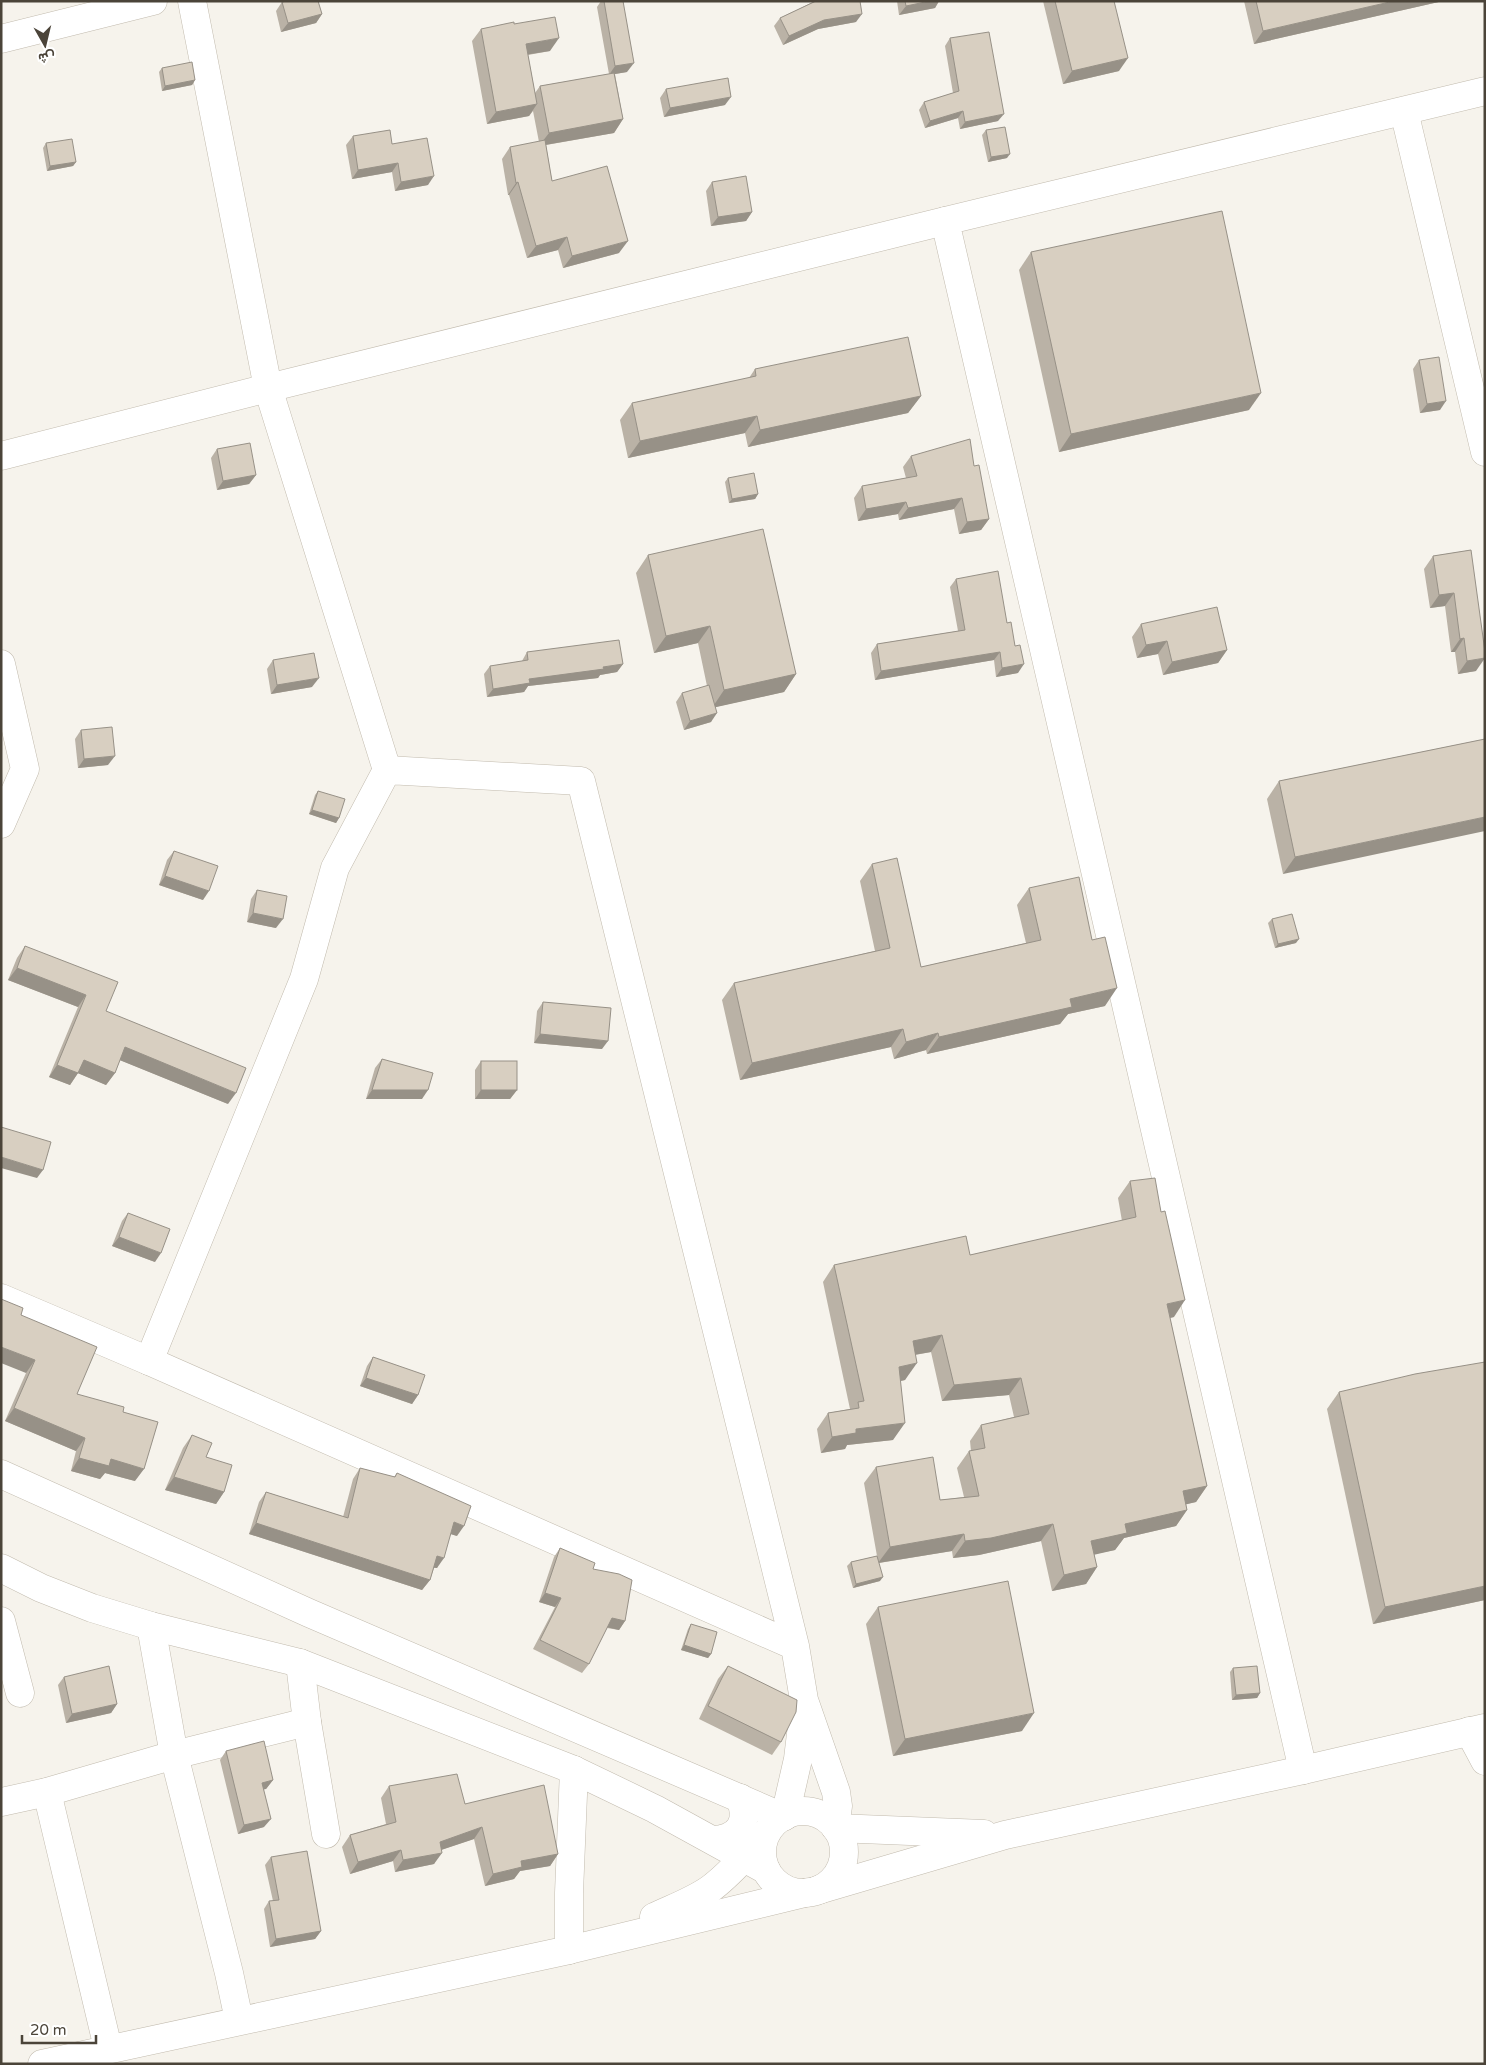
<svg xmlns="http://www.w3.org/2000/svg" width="1486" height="2065" font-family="'Varela Round',Vazirmatn,sans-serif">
  <rect width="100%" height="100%" fill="#f6f3ec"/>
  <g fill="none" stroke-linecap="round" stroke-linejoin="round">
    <defs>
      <g id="minor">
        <polyline points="192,1 268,388 387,770"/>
        <polyline points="1,39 153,1"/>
        <polyline points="1404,111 1485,452"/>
        <polyline points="1,456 268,388 945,221"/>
        <polyline points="1,664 25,769 1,824"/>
        <polyline points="1,1298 149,1361"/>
        <polyline points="1,1474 309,1613 783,1817"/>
        <polyline points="1,1568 41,1588 92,1608 151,1626 300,1663 574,1770 655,1809 766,1870"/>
        <polyline points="1,1621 20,1693"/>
        <polyline points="151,1626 174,1755 229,1973 239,2020"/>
        <polyline points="795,1646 149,1361 304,979 335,868 387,770 581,781 795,1646 804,1700 836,1792 838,1806 835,1827"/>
        <polyline points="300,1663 307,1722 326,1834"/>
        <polyline points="1469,1731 1485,1761"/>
        <polyline points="1303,1770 945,221 1485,91"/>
        <polyline points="47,1792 108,2048"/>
        <polyline points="1,1802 47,1792 174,1755 307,1722"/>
        <circle cx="803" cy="1852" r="41"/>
        <polyline points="785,1816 798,1759 804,1709"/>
        <polyline points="836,1828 984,1834"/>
        <path d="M 713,1840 C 739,1839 750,1822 740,1798"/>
        <polyline points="818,1890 1005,1835 1303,1770 1485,1728"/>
        <path d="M 654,1917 C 673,1908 693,1901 710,1889 C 728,1876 741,1860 756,1845"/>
        <polyline points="569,1950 569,1893 574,1770"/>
        <polyline points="42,2064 569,1950 809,1892"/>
      </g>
    </defs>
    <use href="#minor" stroke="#c2bbae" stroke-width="29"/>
    <use href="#minor" stroke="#fff" stroke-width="28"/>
  </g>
  <g fill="#bab2a6">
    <polygon points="601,1 623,1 627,72 615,74 623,119 614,133 546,145 552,181 619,253 563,268 558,250 527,258 509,195 508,195 502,159 510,147 539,142 533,111 529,116 487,124 472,41 481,29 514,24 550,51 528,55 535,93 540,86 609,74 597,7"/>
    <polygon points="815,1 860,1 856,22 818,29 783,45 774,26 780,18"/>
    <polygon points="897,1 939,1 935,8 899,15"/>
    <polygon points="1043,1 1114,1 1119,71 1063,84"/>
    <polygon points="1244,1 1443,1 1254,44"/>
    <polygon points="282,2 322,14 316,23 281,32 276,11"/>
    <polygon points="950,38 998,121 960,129 958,118 925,128 919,110 924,102 953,93 945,46"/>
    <polygon points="162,68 195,80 192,85 162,91 159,72"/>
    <polygon points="666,89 725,105 664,117 660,98"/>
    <polygon points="986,130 1007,158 988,162 982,135"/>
    <polygon points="353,136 392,144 428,185 395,191 392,172 352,179 346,145"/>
    <polygon points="46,143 76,162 73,166 47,171 43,148"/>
    <polygon points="712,182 752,212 746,221 711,226 706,191"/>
    <polygon points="1031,252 1249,410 1059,452 1019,270"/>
    <polygon points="1419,360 1440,410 1420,413 1413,369"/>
    <polygon points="755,369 921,396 908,413 748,447 745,433 628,458 620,420 632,403 749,378"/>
    <polygon points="217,449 256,475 249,484 217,490 211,458"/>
    <polygon points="911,456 974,466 989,519 981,530 959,534 954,509 899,520 898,514 858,521 854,498 862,486 906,478 903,467"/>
    <polygon points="728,478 758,494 755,499 729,503 725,482"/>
    <polygon points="1471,550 1476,671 1458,674 1455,652 1451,652 1445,606 1430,608 1424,569 1433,556"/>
    <polygon points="648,555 796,674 784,692 715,707 711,722 684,730 676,702 682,693 707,686 698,643 654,653 636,573"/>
    <polygon points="956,579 1007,623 1018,673 996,677 994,660 875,680 871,653 877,644 958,631 950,587"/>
    <polygon points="1141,624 1227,650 1218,663 1163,675 1158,654 1137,658 1132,637"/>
    <polygon points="527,652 623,664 617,672 600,675 598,678 528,686 524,692 487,697 484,674 490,666 522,661"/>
    <polygon points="273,660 312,687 271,694 267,669"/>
    <polygon points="81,730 108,765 78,768 75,739"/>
    <polygon points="1485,739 1283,874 1267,799 1279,781"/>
    <polygon points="318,791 339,818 336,823 309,814 315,795"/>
    <polygon points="174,851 203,900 159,885 167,860"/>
    <polygon points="872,864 921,967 1026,943 1017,905 1029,888 1105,1006 1068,1014 1060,1024 927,1054 926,1050 894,1059 891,1047 740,1080 722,1000 734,983 875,951 860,881"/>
    <polygon points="257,890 276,928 247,922 251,899"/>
    <polygon points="1272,919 1296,943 1275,948 1268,923"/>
    <polygon points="25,946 106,1011 228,1104 120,1060 115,1073 106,1085 78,1073 70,1085 49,1077 78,1007 8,980 17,958"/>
    <polygon points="543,1002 602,1049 534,1043 537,1011"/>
    <polygon points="382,1059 422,1099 366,1099 375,1068"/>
    <polygon points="481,1061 517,1090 510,1099 475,1099 475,1070"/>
    <polygon points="1130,1181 1174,1317 1170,1318 1207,1486 1196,1502 1186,1504 1187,1510 1176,1526 1124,1538 1115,1550 1094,1554 1097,1567 1086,1584 1052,1591 1041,1541 979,1555 953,1558 952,1551 879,1563 880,1581 853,1588 847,1566 851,1562 877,1556 864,1483 876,1467 940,1500 964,1497 957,1468 969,1451 971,1451 970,1441 981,1425 1014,1417 1009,1395 942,1401 931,1352 915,1355 905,1380 900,1381 893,1440 847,1445 845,1449 821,1453 817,1429 828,1413 850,1409 823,1282 834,1265 970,1255 1122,1221 1118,1198"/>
    <polygon points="128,1213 155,1262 112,1246 122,1221"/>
    <polygon points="21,1315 77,1394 123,1412 135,1481 105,1473 100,1479 71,1471 76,1451 5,1421 26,1373"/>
    <polygon points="373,1357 418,1395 412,1404 360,1386 367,1366"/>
    <polygon points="1339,1392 1485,1600 1373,1624 1327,1409"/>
    <polygon points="192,1435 206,1457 224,1492 216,1504 165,1490 183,1448"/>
    <polygon points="360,1468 394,1477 397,1473 457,1536 451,1534 437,1568 434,1568 430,1580 422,1590 249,1534 259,1502 266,1492 343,1517 353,1479"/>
    <polygon points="560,1548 593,1569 625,1621 619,1630 607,1628 589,1664 582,1673 533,1649 555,1607 539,1602 554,1557"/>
    <polygon points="878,1607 1022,1731 893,1756 866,1624"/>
    <polygon points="691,1624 711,1654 708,1658 681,1650 688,1629"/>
    <polygon points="728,1666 781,1742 772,1755 699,1719 718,1679"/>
    <polygon points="1233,1668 1260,1693 1257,1698 1232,1700 1230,1672"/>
    <polygon points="64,1677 117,1704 111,1713 66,1723 58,1685"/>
    <polygon points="226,1751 273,1780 266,1789 264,1789 264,1827 238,1834 220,1760"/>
    <polygon points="389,1786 465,1804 558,1854 550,1866 520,1871 514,1879 485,1886 474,1839 441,1850 434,1864 395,1872 393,1861 350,1874 342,1847 350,1835 386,1824 381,1798"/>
    <polygon points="271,1857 321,1931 315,1939 270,1947 264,1909 269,1901 273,1901 265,1865"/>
  </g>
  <g fill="#979187">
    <polygon points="930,1 939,1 935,8 899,15 906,6"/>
    <polygon points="1394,1 1443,1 1254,44 1263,31"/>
    <polygon points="322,14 316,23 281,32 288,23"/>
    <polygon points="862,14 856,22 818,29 783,45 789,36 824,20"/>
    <polygon points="559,38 550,51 518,56 526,44"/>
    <polygon points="1128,58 1119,71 1063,84 1072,71"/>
    <polygon points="634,63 627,72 609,75 615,66"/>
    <polygon points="195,80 192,85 162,91 165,86"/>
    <polygon points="731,97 725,105 664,117 670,108"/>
    <polygon points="537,104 529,116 487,124 496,112"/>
    <polygon points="963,111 958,118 925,128 930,121"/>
    <polygon points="1004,114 998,121 960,129 965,122"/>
    <polygon points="623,119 614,133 539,146 549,133"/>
    <polygon points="1010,154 1007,158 988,162 991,157"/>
    <polygon points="76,162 73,166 47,171 50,166"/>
    <polygon points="398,163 392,172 352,179 358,170"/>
    <polygon points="434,176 428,185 395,191 401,182"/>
    <polygon points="518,182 509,195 508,195 516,183"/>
    <polygon points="752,212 746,221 711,226 718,217"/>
    <polygon points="567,237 558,250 527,258 536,246"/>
    <polygon points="628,241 619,253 563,268 572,256"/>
    <polygon points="1261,393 1249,410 1059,452 1071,434"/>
    <polygon points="921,396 908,413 748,447 760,430"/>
    <polygon points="1446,401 1440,410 1420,413 1427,404"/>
    <polygon points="757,416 745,433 628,458 640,441"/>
    <polygon points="256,475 249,484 217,490 223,481"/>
    <polygon points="758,494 755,499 729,503 732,499"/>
    <polygon points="962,498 954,509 899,520 908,508"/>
    <polygon points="906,502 898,514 858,521 866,509"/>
    <polygon points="989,519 981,530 959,534 967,522"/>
    <polygon points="1454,593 1445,606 1430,608 1439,595"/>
    <polygon points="710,626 698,643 654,653 666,636"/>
    <polygon points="1464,638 1455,652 1451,652 1460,639"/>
    <polygon points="1167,641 1158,654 1137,658 1146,645"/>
    <polygon points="1227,650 1218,663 1163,675 1172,662"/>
    <polygon points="1000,652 994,660 875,680 881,671"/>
    <polygon points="1485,658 1476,671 1458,674 1467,661"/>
    <polygon points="623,664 617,672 600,675 598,678 528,686 524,692 487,697 493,689 529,679"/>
    <polygon points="1024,664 1018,673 996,677 1002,668"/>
    <polygon points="796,674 784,692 712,708 724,690"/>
    <polygon points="319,678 312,687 271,694 277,685"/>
    <polygon points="717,713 711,722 684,730 690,721"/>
    <polygon points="115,756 108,765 78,768 84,759"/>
    <polygon points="312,810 339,818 336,823 309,814"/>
    <polygon points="1485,817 1485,831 1283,874 1295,857"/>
    <polygon points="165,876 209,891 203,900 159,885"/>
    <polygon points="253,913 283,919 276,928 247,922"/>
    <polygon points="1299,939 1296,943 1275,948 1278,944"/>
    <polygon points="17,968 86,995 78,1007 8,980"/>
    <polygon points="1117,988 1105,1006 1068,1014 1060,1024 927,1054 939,1037 1070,999"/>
    <polygon points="903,1029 891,1047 740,1080 752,1063"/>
    <polygon points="938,1033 926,1050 894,1059 906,1042"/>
    <polygon points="540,1034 608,1041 602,1049 534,1043"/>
    <polygon points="125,1047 236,1093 228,1104 117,1059"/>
    <polygon points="84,1060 115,1073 106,1085 75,1072"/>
    <polygon points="57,1065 78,1073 70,1085 49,1077"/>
    <polygon points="372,1090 428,1090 422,1099 366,1099"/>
    <polygon points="481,1090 517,1090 510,1099 475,1099"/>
    <polygon points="1,1157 43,1170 37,1178 1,1168"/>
    <polygon points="119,1237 161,1253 155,1262 112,1246"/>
    <polygon points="1185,1300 1174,1317 1155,1321 1167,1304"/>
    <polygon points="942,1335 931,1352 901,1357 913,1341"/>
    <polygon points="1,1347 35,1360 26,1373 1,1363"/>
    <polygon points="917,1363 905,1380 887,1384 899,1367"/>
    <polygon points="366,1378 418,1395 412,1404 360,1386"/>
    <polygon points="1021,1378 1009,1395 942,1401 954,1385"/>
    <polygon points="14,1408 85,1438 76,1451 5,1421"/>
    <polygon points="905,1423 893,1440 847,1445 845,1449 821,1453 832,1437 856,1429"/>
    <polygon points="79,1458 111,1459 144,1469 135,1481 105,1473 100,1479 71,1471"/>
    <polygon points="174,1477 224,1492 216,1504 165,1490"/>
    <polygon points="1207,1486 1196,1502 1171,1508 1183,1491"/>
    <polygon points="1187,1510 1176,1526 1124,1538 1115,1550 1080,1558 1091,1541 1125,1524"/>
    <polygon points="454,1522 464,1526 457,1536 447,1533"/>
    <polygon points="256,1523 430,1580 422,1590 249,1534"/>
    <polygon points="1053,1524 1041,1541 979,1555 953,1558 965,1541"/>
    <polygon points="964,1534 952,1551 878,1563 890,1547"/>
    <polygon points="437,1556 444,1558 437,1568 430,1567"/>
    <polygon points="1097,1567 1086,1584 1052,1591 1064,1575"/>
    <polygon points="883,1577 880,1581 853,1588 856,1584"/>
    <polygon points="1485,1586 1485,1600 1373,1624 1385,1607"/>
    <polygon points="545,1593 561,1598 555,1607 539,1602"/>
    <polygon points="612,1618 625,1621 619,1630 606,1627"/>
    <polygon points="684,1645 711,1654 708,1658 681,1650"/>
    <polygon points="1260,1693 1257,1698 1232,1700 1236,1695"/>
    <polygon points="117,1704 111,1713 66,1723 72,1714"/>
    <polygon points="1034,1713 1022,1731 893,1756 905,1739"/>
    <polygon points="273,1780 266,1789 256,1791 262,1783"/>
    <polygon points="271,1819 264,1827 238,1834 244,1825"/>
    <polygon points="482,1827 474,1839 432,1853 440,1842"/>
    <polygon points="401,1850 393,1861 350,1874 358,1862"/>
    <polygon points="442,1853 434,1864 395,1872 403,1860"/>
    <polygon points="558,1854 550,1866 520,1871 514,1879 485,1886 493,1874 521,1861"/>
    <polygon points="321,1931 315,1939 270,1947 276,1939"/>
  </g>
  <g fill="#d8cfc1" stroke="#979187">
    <polygon points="287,1 318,1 322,14 288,23 282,2"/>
    <polygon points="604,1 623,1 634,63 615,66"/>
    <polygon points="816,1 860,1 862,14 824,20 789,36 780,18"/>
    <polygon points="905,1 930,1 906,6"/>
    <polygon points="1055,1 1114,1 1128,58 1072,71"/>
    <polygon points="1256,1 1394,1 1263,31"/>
    <polygon points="555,17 559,38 526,44 537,104 496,112 481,29 514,22 514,24"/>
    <polygon points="989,32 1004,114 965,122 963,111 930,121 924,102 959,91 950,38"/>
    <polygon points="192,62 195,80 165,86 162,68"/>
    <polygon points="614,73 623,119 549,133 540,86"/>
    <polygon points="728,78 731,97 670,108 666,89"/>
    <polygon points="1005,127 1010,154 991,157 986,130"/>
    <polygon points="390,130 392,144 427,138 434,176 401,182 398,163 358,170 353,136"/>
    <polygon points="72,139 76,162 50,166 46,143"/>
    <polygon points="545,140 552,181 607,166 628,241 572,256 567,237 536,246 518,182 516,183 510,147"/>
    <polygon points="746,176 752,212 718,217 712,182"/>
    <polygon points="1222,211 1261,393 1071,434 1031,252"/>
    <polygon points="908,337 921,396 760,430 757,416 640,441 632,403 756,376 755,369"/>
    <polygon points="1439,357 1446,401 1427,404 1419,360"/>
    <polygon points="970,439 974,466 979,465 989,519 967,522 962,498 908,508 906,502 866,509 862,486 917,476 911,456"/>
    <polygon points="250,443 256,475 223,481 217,449"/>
    <polygon points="754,473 758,494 732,499 728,478"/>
    <polygon points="763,529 796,674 724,690 710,626 666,636 648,555"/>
    <polygon points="1471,550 1485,652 1485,658 1467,661 1464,638 1460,639 1454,593 1439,595 1433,556"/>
    <polygon points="998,571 1007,623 1011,622 1015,646 1020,645 1024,664 1002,668 1000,652 881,671 877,644 965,630 956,579"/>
    <polygon points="1217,607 1227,650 1172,662 1167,641 1146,645 1141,624"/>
    <polygon points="619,640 623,664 603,667 604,669 529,679 530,683 493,689 490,666 528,660 527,652"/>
    <polygon points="314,653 319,678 277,685 273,660"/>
    <polygon points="709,685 717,713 690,721 682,693"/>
    <polygon points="112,727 115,756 84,759 81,730"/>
    <polygon points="1485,739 1485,817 1295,857 1279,781"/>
    <polygon points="318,791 345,799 339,818 312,810"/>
    <polygon points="174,851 218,866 209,891 165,876"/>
    <polygon points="897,858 921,967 1041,940 1029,888 1079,877 1092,940 1105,937 1117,988 1070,999 1072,1007 939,1037 938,1033 906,1042 903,1029 752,1063 734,983 890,948 872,864"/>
    <polygon points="257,890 287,896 283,919 253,913"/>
    <polygon points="1292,914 1299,939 1278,944 1272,919"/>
    <polygon points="25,946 118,982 106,1011 246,1068 236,1093 125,1047 115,1073 84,1060 78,1073 57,1065 86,995 17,968"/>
    <polygon points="543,1002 611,1008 608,1041 540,1034"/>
    <polygon points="382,1059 433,1073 428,1090 372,1090"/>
    <rect x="481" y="1061" width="36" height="29"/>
    <polygon points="1,1127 51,1142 43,1170 1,1157"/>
    <polygon points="1155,1178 1161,1212 1165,1211 1185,1300 1167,1304 1207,1486 1183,1491 1187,1510 1125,1524 1127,1533 1091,1541 1097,1567 1064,1575 1053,1524 991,1538 965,1541 964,1534 890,1547 876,1467 933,1457 940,1500 979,1496 969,1451 985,1448 981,1425 1029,1414 1021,1378 954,1385 942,1335 913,1341 917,1363 899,1367 905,1423 856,1429 856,1433 832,1437 828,1413 859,1408 858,1402 864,1401 834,1265 966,1236 970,1255 1136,1217 1130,1181"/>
    <polygon points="128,1213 170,1229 161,1253 119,1237"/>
    <polygon points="1,1299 23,1308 21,1315 97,1347 77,1394 124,1407 123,1412 158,1422 144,1469 111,1459 109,1466 79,1458 85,1438 14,1408 35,1360 1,1347"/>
    <polygon points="373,1357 425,1375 418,1395 366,1378"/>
    <polygon points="1485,1362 1485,1586 1385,1607 1339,1392 1415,1374"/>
    <polygon points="192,1435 212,1443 206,1457 232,1465 224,1492 174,1477"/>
    <polygon points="360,1468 395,1477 397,1473 471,1506 464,1526 454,1522 444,1558 437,1556 430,1580 256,1523 266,1492 348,1518"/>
    <polygon points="560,1548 595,1563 593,1569 619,1574 632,1580 625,1621 612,1618 589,1664 540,1640 561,1598 545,1593"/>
    <polygon points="877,1556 883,1577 856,1584 851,1562"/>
    <polygon points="1008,1581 1034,1713 905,1739 878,1607"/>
    <polygon points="691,1624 717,1632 711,1654 684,1645"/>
    <polygon points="109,1666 117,1704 72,1714 64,1677"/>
    <polygon points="728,1666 797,1700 796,1712 781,1742 708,1706"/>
    <polygon points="1257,1666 1260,1693 1236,1695 1233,1668"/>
    <polygon points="264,1741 273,1780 262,1783 271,1819 244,1825 226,1751"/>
    <polygon points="457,1774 465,1804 544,1785 558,1854 521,1861 522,1867 493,1874 482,1827 440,1842 442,1853 403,1860 401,1850 358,1862 350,1835 396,1822 389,1786"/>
    <polygon points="307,1851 321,1931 276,1939 269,1901 279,1900 271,1857"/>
  </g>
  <rect width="1486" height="2065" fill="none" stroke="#4b4439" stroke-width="5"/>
  <g transform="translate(45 45) rotate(172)" stroke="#ffffff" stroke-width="4" paint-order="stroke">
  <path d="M0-4L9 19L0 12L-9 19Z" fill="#4b4439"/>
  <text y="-8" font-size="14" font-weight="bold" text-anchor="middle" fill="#4b4439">ش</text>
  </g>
  <path d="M22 2035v8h74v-8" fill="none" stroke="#4b4439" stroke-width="2.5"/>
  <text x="30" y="2035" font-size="15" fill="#4b4439" stroke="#ffffff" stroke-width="4" paint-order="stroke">20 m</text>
</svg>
